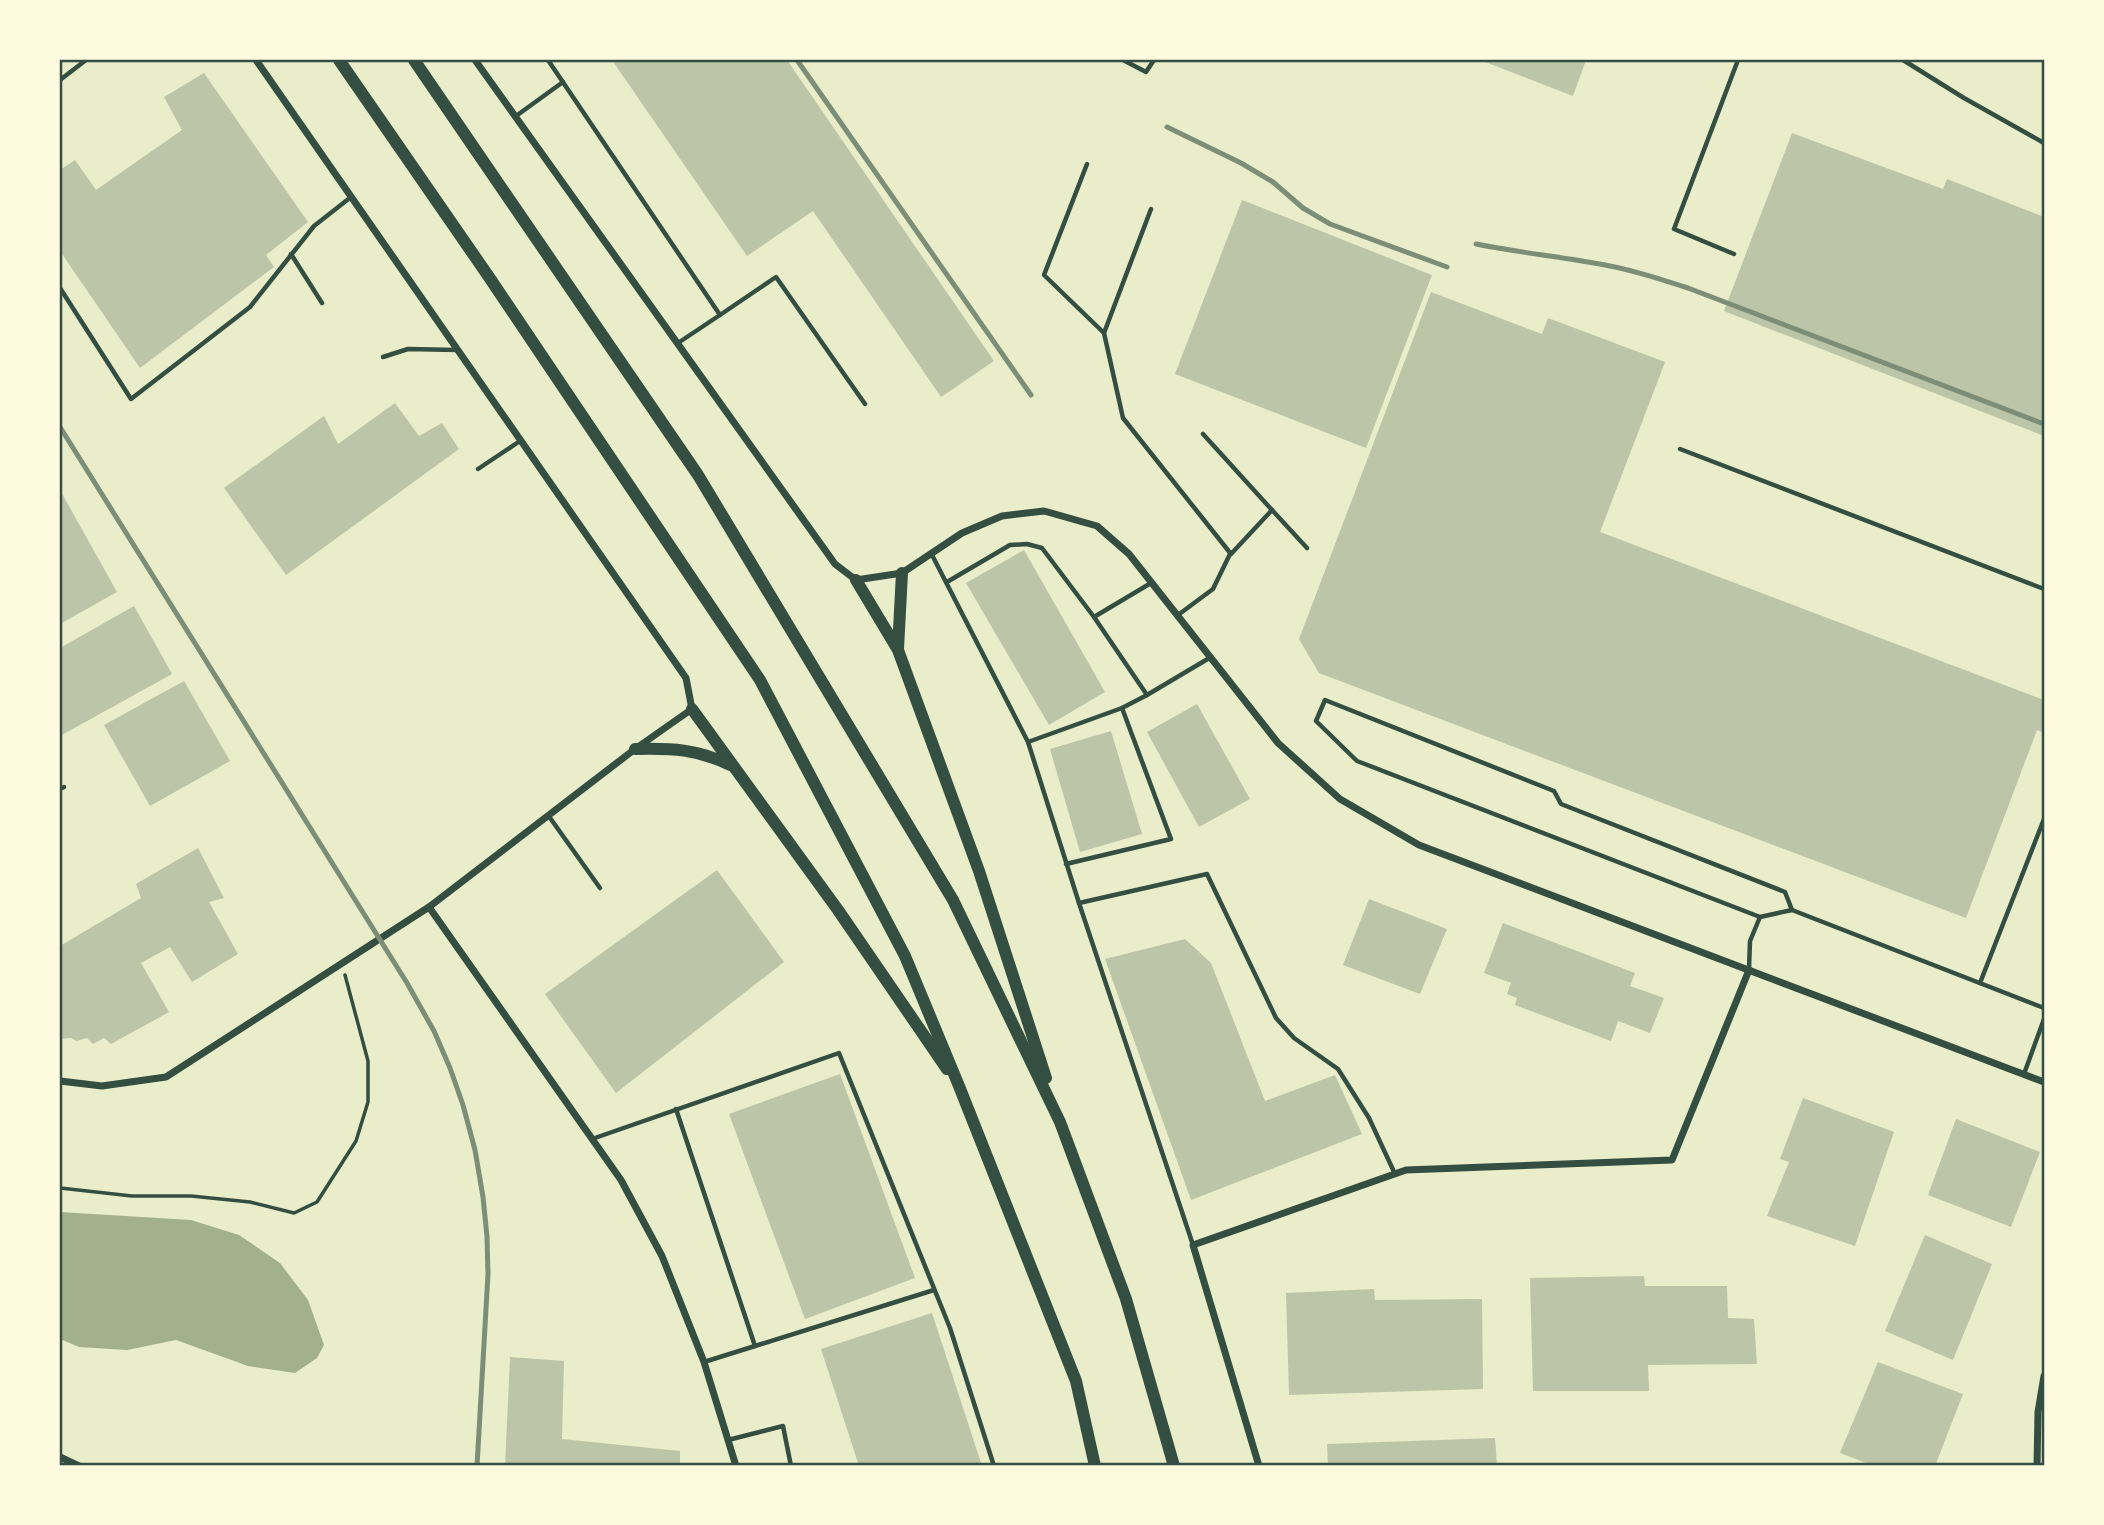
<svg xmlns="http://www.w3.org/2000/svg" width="2104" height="1525" font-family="'Golos Text',sans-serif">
  <rect width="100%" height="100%" fill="#e9edc9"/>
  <polygon fill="#a3b18a" points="60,1212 191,1220 239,1235 280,1263 308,1300 324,1345 317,1358 295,1373 248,1366 176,1340 127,1350 79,1347 60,1339"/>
  <g fill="#bcc5a7">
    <polygon points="612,60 787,60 994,361 941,397 813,211 747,256"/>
    <polygon points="1480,60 1586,60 1573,96"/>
    <polygon points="204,73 308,222 266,255 274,267 140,368 60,251 60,170 75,160 96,190 182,130 164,97"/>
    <polygon points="1792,133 1943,189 1947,179 2044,217 2044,436 1724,311"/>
    <polygon points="1242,200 1432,275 1366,448 1175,374"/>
    <polygon points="1431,292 1542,334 1548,318 1665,362 1600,532 2044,700 2044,733 2037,730 1966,918 1319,673 1299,639"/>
    <polygon points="395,403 419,436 442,423 459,449 286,575 224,488 324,416 338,444"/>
    <polygon points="60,490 117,592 60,624"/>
    <polygon points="1024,550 1105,692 1049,725 966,583"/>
    <polygon points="134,606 172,674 60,736 60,648"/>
    <polygon points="184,681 230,761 150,806 104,725"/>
    <polygon points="1197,704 1250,799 1199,827 1147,732"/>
    <polygon points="1111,731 1142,834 1080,852 1050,749"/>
    <polygon points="198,848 224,898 209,902 238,954 192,982 170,947 141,963 169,1012 111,1044 104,1038 93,1044 87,1038 76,1041 71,1038 60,1039 60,946 141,898 136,884"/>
    <polygon points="717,870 784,962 616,1093 545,994"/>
    <polygon points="1369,899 1447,929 1420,994 1343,965"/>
    <polygon points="1503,923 1635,973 1630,986 1664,998 1650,1033 1618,1021 1611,1041 1515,1005 1517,998 1507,994 1511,983 1484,973"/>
    <polygon points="1185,939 1211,963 1265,1101 1335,1075 1362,1134 1191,1200 1105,959"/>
    <polygon points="840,1074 915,1278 805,1319 729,1114"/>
    <polygon points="1803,1098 1894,1132 1855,1246 1767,1216 1789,1162 1780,1159"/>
    <polygon points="1956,1119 2040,1152 2011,1227 1928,1195"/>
    <polygon points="1925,1235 1992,1264 1953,1360 1885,1331"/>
    <polygon points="1644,1276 1645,1286 1727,1286 1728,1318 1754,1319 1757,1364 1648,1365 1649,1391 1533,1391 1530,1278"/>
    <polygon points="1374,1289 1375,1300 1482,1299 1483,1389 1289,1395 1286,1293"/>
    <polygon points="932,1313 982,1466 859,1466 821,1349"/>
    <polygon points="510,1357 564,1361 562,1439 680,1451 680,1466 505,1466"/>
    <polygon points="1878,1362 1963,1394 1935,1466 1874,1466 1840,1453"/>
    <polygon points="1495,1438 1497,1466 1328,1466 1327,1444"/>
  </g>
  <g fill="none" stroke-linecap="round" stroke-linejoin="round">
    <polyline stroke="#344e41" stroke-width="3.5" points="60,1188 132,1196 191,1196 250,1202 294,1213 317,1202 356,1141 368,1102 368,1061 345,975"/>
    <g stroke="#344e41" stroke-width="4.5">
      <polyline points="548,60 720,315 776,277 865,404"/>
      <polyline points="1123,60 1146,72 1154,60"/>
      <polyline points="1903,60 1964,98 2044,143"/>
      <polyline points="60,80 86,60"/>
      <polyline points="516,116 563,82"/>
      <polyline points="1087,164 1044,275 1104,333 1151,209"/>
      <polyline points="291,254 322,303"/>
      <polyline points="1734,254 1674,229 1738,60"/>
      <polyline points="60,288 131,399 250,307 314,226 351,197"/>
      <polyline points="1104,333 1123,418 1231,554 1272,510 1307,548"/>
      <polyline points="678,343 720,315"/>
      <polyline points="383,357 408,349 457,350"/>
      <polyline points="1203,434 1272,510"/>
      <polyline points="1680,449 2044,589"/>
      <polyline points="478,469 520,441"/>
      <polyline points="931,553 1028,742 1079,903"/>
      <polyline points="947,582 1010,545 1027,544 1042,548 1094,617 1151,583"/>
      <polyline points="1178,615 1213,589 1230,554"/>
      <polyline points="1094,617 1147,695 1211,657"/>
      <polyline points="1028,742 1122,708 1147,695"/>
      <polyline points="60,789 64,787"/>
      <polyline points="548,815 600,888"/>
      <polyline points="1066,864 1171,839 1122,708"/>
      <polyline points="1760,917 1792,910 2044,1008"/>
      <polyline points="1749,969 1750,941 1760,917 1357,761 1316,721 1325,700 1554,791 1561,804 1785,892 1792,910"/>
      <polyline points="1980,983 2044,819"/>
      <polyline points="2024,1074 2044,1019"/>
      <polyline points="676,1109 755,1346 704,1362"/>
      <polyline points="592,1139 839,1053 950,1328 994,1466"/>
      <polyline points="1193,1245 1079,903 1207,874 1276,1018 1294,1038 1338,1069 1369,1118 1395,1174"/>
      <polyline points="755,1346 934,1290"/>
      <polyline points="728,1440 783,1426 791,1466"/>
    </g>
    <g stroke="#344e41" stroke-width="7">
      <polyline points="475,60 835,564 856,580 902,573 962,533 1002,516 1044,511 1097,526 1129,554 1278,743 1340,799 1419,845 2044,1082"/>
      <polyline points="429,907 621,1180 662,1256 704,1362 736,1466"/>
      <polyline points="60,1081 102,1086 166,1077 429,907 635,749 692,709 686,678 256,60"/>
      <polyline points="60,1457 79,1466"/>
      <polyline points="1259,1466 1193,1245 1406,1170 1672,1160 1749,970"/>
      <polyline points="2037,1466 2038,1412 2044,1376"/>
    </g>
    <g stroke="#344e41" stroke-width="12">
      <polyline points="339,60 489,277 760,680 905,956 959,1086 1076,1381 1095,1466"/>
      <polyline points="414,60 698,475 953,900 1060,1122 1126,1299 1174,1466"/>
      <polyline points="856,580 898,650 979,871 1046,1078"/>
      <polyline points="898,649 902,573"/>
      <polyline points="692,709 838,910 947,1069"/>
      <path d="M 635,749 C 671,748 698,749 730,765"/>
    </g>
    <g stroke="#7c8e77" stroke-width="5">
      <polyline points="797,60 1031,395"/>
      <polyline points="1167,127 1241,163 1273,182 1303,208 1330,224 1447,267"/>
      <path d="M 1476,244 C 1516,252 1555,256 1594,263 C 1626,268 1657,278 1688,288 L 2044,424"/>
      <polyline points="60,427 407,983 434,1031 450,1068 463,1105 475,1150 483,1197 487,1237 488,1274 477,1466"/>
    </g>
  </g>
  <rect width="2104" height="1525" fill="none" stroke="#fefae0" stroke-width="122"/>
  <rect x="61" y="61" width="1982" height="1403" fill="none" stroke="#344e41" stroke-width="2.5"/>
</svg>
